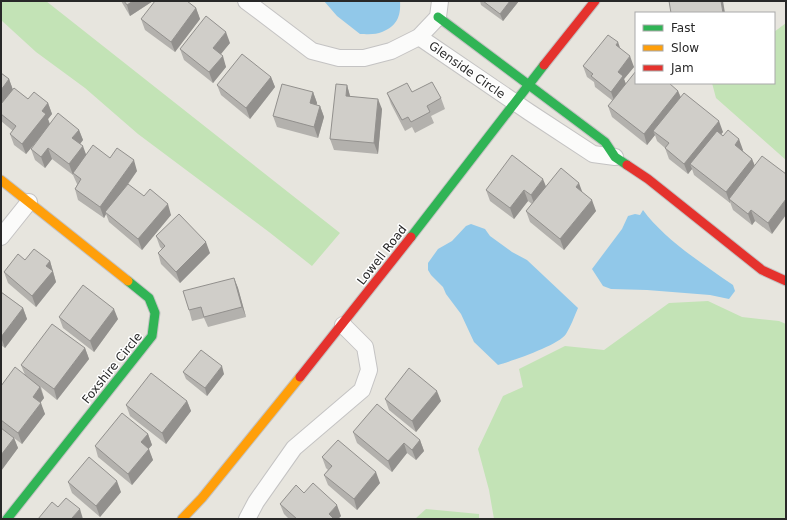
<svg xmlns="http://www.w3.org/2000/svg" width="787" height="520" font-family="'DejaVu Sans',sans-serif">
  <rect width="100%" height="100%" fill="#e7e5de"/>
  <g fill="#c3e3b6">
    <polygon points="1,1 46,1 340,233 312,266 269,232 138,134 85,88 36,52 1,20"/>
    <polygon points="786,23 786,160 716,98 712,83 774,83 774,32"/>
    <polygon points="708,301 742,317 779,321 786,324 786,519 494,519 489,490 478,449 503,396 523,387 519,369 565,346 604,350 669,303"/>
    <polygon points="426,509 479,514 479,519 415,519"/>
  </g>
  <g fill="#91c8e9">
    <path d="M 324,1 L 400,1 C 401,16 397,26 382,32 C 376,35 366,34 360,34 L 337,16 Z"/>
    <path d="M 643,210 C 664,239 704,265 733,285 L 735,291 L 729,299 L 710,295 L 647,290 L 611,289 L 603,286 L 592,269 L 622,229 L 628,216 L 635,214 L 640,215 Z"/>
    <path d="M 471,224 L 485,229 L 490,236 L 512,252 L 527,260 L 578,308 C 574,317 571,326 566,334 C 559,345 512,361 498,365 L 474,342 L 461,314 L 446,294 L 443,287 L 431,275 L 428,270 L 428,263 L 438,249 L 452,241 L 466,226 Z"/>
  </g>
  <g fill="none" stroke-linecap="round" stroke-linejoin="round">
    <defs>
      <g id="street">
        <polyline points="246,1 312,51 339,58 364,58 391,51 419,37 438,17 440,1"/>
        <polyline points="419,37 529,112 593,154 615,157"/>
        <polyline points="1,237 29,202"/>
        <polyline points="247,519 256,502 294,448 362,390 369,370 365,347 343,325"/>
      </g>
      <g id="fast">
        <polyline points="438,17 605,142 615,157 627,165"/>
        <polyline points="411,237 544,65"/>
        <polyline points="7,519 152,336 155,313 149,298 128,281"/>
      </g>
      <g id="slow">
        <polyline points="1,180 128,281"/>
        <polyline points="182,519 202,498 300,377"/>
      </g>
      <g id="jam">
        <polyline points="544,65 595,1"/>
        <polyline points="627,165 648,179 762,270 786,281"/>
        <polyline points="300,377 411,237"/>
      </g>
    </defs>
    <use href="#street" stroke="#c4c3c3" stroke-width="18"/>
    <use href="#fast" stroke="#c4c3c3" stroke-width="11"/>
    <use href="#slow" stroke="#c4c3c3" stroke-width="11"/>
    <use href="#jam" stroke="#c4c3c3" stroke-width="11"/>
    <use href="#street" stroke="#fbfbfa" stroke-width="16"/>
    <use href="#fast" stroke="#30b455" stroke-width="9"/>
    <use href="#slow" stroke="#ff9f0a" stroke-width="9"/>
    <use href="#jam" stroke="#e5322d" stroke-width="9"/>
  </g>
  <g fill="#b3b1ad">
    <polygon points="121,1 153,1 130,16"/>
    <polygon points="480,1 519,1 503,21 481,5"/>
    <polygon points="196,8 200,19 175,52 145,30 141,19"/>
    <polygon points="230,43 220,54 226,67 213,83 184,60 180,49"/>
    <polygon points="620,48 634,67 624,79 626,84 678,91 681,97 723,132 721,134 743,150 743,151 752,159 755,166 772,234 755,221 752,225 733,210 730,202 730,203 694,175 692,169 688,174 669,159 665,148 657,141 655,135 647,145 612,117 608,106 613,101 595,87 594,82 587,77 583,66"/>
    <polygon points="1,73 9,79 13,90 28,99 48,103 52,114 48,119 50,124 79,130 83,140 80,144 86,155 110,158 137,171 127,186 171,215 142,250 109,222 106,214 104,218 78,200 75,189 77,185 77,184 73,175 52,159 45,168 35,160 31,149 40,137 26,154 14,145 10,134 13,131 1,121"/>
    <polygon points="271,77 275,87 250,119 221,95 217,85"/>
    <polygon points="347,85 350,96 382,109 378,154 334,150 330,139"/>
    <polygon points="313,92 317,103 316,105 320,106 324,117 318,138 277,127 273,116"/>
    <polygon points="412,92 441,98 445,109 431,116 434,123 415,133 412,127 405,131 391,104 387,93"/>
    <polygon points="546,186 583,193 596,211 564,250 530,222 526,211 532,204 528,201 514,219 490,201 486,190"/>
    <polygon points="156,236 210,253 180,283 161,264 158,253 162,249 160,247"/>
    <polygon points="25,260 50,261 56,282 36,307 8,283 4,272"/>
    <polygon points="234,278 238,288 246,317 208,327 204,318 192,321 189,310"/>
    <polygon points="1,292 23,308 27,319 5,348 1,345"/>
    <polygon points="59,317 118,319 94,352 63,328"/>
    <polygon points="85,348 89,359 57,400 41,387 44,398 40,403 45,414 22,444 14,438 18,448 1,471 1,386 25,375 21,365"/>
    <polygon points="183,372 224,374 207,396 186,379"/>
    <polygon points="385,399 441,401 416,432 389,410"/>
    <polygon points="187,401 191,411 166,444 130,416 126,405"/>
    <polygon points="353,432 420,440 424,451 416,460 407,453 392,472 357,443"/>
    <polygon points="148,434 152,445 148,449 153,460 132,485 98,457 95,446"/>
    <polygon points="322,457 380,483 357,510 328,485 324,475 328,470 326,468"/>
    <polygon points="68,482 121,492 100,517 72,493"/>
    <polygon points="304,493 341,516 338,519 289,519 284,514 280,504"/>
  </g>
  <g fill="#92908d">
    <polygon points="133,1 153,1 130,16 127,5"/>
    <polygon points="510,1 519,1 503,21 500,14"/>
    <polygon points="721,1 723,1 725,13 723,13"/>
    <polygon points="196,8 200,19 175,52 171,42"/>
    <polygon points="226,32 230,43 217,59 213,48"/>
    <polygon points="618,42 622,53 616,45"/>
    <polygon points="223,56 226,67 213,83 209,72"/>
    <polygon points="630,56 634,67 624,79 627,87 615,103 611,92 618,72"/>
    <polygon points="271,77 275,87 250,119 246,108"/>
    <polygon points="9,79 13,90 1,106 1,90"/>
    <polygon points="347,85 350,96 349,107 346,96"/>
    <polygon points="678,91 682,101 653,131 655,135 647,145 644,134"/>
    <polygon points="313,92 317,103 314,114 310,103"/>
    <polygon points="378,99 382,109 378,154 374,143"/>
    <polygon points="48,103 52,114 48,119 50,125 26,154 22,144 42,111"/>
    <polygon points="320,106 324,117 318,138 314,127"/>
    <polygon points="719,121 723,132 694,167 690,164 692,169 688,174 684,164"/>
    <polygon points="79,130 83,140 76,149 72,138"/>
    <polygon points="739,139 743,150 739,155 735,145"/>
    <polygon points="83,146 87,157 73,173 73,175 69,164"/>
    <polygon points="48,148 52,159 45,168 41,157"/>
    <polygon points="752,159 756,169 729,199 730,202 730,203 726,192"/>
    <polygon points="134,160 137,171 107,213 105,212 106,214 104,218 100,207"/>
    <polygon points="543,179 547,189 535,206 531,195"/>
    <polygon points="579,183 583,194 576,187"/>
    <polygon points="524,190 528,201 514,219 510,208"/>
    <polygon points="786,199 786,215 772,234 768,223"/>
    <polygon points="592,200 596,211 564,250 560,239"/>
    <polygon points="168,204 171,215 142,250 138,239"/>
    <polygon points="751,210 755,221 752,225 748,214"/>
    <polygon points="206,242 210,253 180,283 176,272"/>
    <polygon points="50,261 56,282 36,307 32,296 46,266"/>
    <polygon points="234,278 238,288 246,317 242,307"/>
    <polygon points="23,308 27,319 5,348 1,337"/>
    <polygon points="114,309 118,319 94,352 90,341"/>
    <polygon points="85,348 89,359 57,400 54,389"/>
    <polygon points="222,366 224,374 207,396 205,388"/>
    <polygon points="40,387 44,398 37,407 33,397"/>
    <polygon points="437,391 441,401 416,432 412,421"/>
    <polygon points="187,401 191,411 166,444 162,433"/>
    <polygon points="41,403 45,414 22,444 18,433"/>
    <polygon points="148,434 152,445 145,453 141,442"/>
    <polygon points="14,438 18,448 1,471 1,455"/>
    <polygon points="420,440 424,451 416,460 412,450"/>
    <polygon points="404,443 407,453 392,472 388,461"/>
    <polygon points="149,449 153,460 132,485 128,474"/>
    <polygon points="376,472 380,483 357,510 354,499"/>
    <polygon points="117,481 121,492 100,517 96,506"/>
    <polygon points="337,505 341,516 338,519 331,519 329,514"/>
    <polygon points="80,509 83,519 72,519 72,518"/>
  </g>
  <g fill="#d0cec9" stroke="#92908d">
    <polygon points="124,1 133,1 127,5"/>
    <polygon points="155,1 187,1 196,8 171,42 141,19"/>
    <polygon points="483,1 510,1 500,14"/>
    <polygon points="669,1 721,1 723,13 671,13"/>
    <polygon points="206,16 226,32 213,48 223,56 209,72 180,49"/>
    <polygon points="608,35 618,42 616,45 630,56 618,72 623,76 611,92 591,76 593,74 583,66"/>
    <polygon points="242,54 271,77 246,108 217,85"/>
    <polygon points="636,71 636,83 669,83 678,91 644,134 608,106"/>
    <polygon points="1,73 9,79 1,90"/>
    <polygon points="432,82 441,98 427,106 430,112 411,122 408,117 402,120 387,93 407,83 412,92"/>
    <polygon points="282,84 313,92 310,103 320,106 314,127 273,116"/>
    <polygon points="336,84 347,85 346,96 378,99 374,143 330,139"/>
    <polygon points="14,88 28,99 34,92 48,103 42,111 46,114 22,144 10,134 16,126 1,114 1,104"/>
    <polygon points="684,93 719,121 684,164 665,148 669,143 653,131"/>
    <polygon points="58,113 79,130 72,138 83,146 69,164 48,148 41,157 31,149"/>
    <polygon points="728,130 739,139 735,145 752,159 726,192 690,164 717,131 723,136"/>
    <polygon points="93,145 110,158 117,148 134,160 100,207 75,189 81,179 73,173"/>
    <polygon points="512,155 543,179 531,195 524,190 510,208 486,190"/>
    <polygon points="762,156 786,174 786,199 768,223 751,210 748,214 729,199"/>
    <polygon points="561,168 579,183 576,187 592,200 560,239 526,211"/>
    <polygon points="128,184 144,196 150,189 168,204 138,239 105,212"/>
    <polygon points="179,214 206,242 176,272 158,253 165,246 156,236"/>
    <polygon points="34,249 50,261 46,266 53,271 32,296 4,272 18,254 25,260"/>
    <polygon points="234,278 242,307 204,317 201,307 189,310 183,291"/>
    <polygon points="83,285 114,309 90,341 59,317"/>
    <polygon points="1,292 23,308 1,337"/>
    <polygon points="52,324 85,348 54,389 21,365"/>
    <polygon points="201,350 222,366 205,388 183,372"/>
    <polygon points="15,367 40,387 33,397 41,403 18,433 1,420 1,386"/>
    <polygon points="409,368 437,391 412,421 385,399"/>
    <polygon points="151,373 187,401 162,433 126,405"/>
    <polygon points="377,404 420,440 412,450 404,443 388,461 353,432"/>
    <polygon points="122,413 148,434 141,442 149,449 128,474 95,446"/>
    <polygon points="1,428 14,438 1,455"/>
    <polygon points="338,440 376,472 354,499 324,475 332,466 322,457"/>
    <polygon points="89,457 117,481 96,506 68,482"/>
    <polygon points="313,483 337,505 329,514 334,519 297,519 280,504 296,485 304,493"/>
    <polygon points="66,498 80,509 72,518 73,519 38,519 52,502 58,507"/>
  </g>
  <g text-anchor="middle" dominant-baseline="central" stroke-width="3" stroke-linejoin="round" paint-order="stroke">
    <g font-size="12" fill="#282828" stroke="#fff">
      <text transform="translate(467 70) rotate(35)">Glenside Circle</text>
      <text transform="translate(382 255) rotate(-52)">Lowell Road</text>
      <text transform="translate(112 368) rotate(-51)">Foxshire Circle</text>
    </g>
  </g>
  <rect width="787" height="520" fill="none" stroke="#282828" stroke-width="4"/>
  <rect x="635" y="12" width="140" height="72" fill="#ffffff" stroke="#a9a9a9"/>
  <rect x="643" y="25" width="20" height="6" fill="#30b455" stroke="#a9a9a9"/>
  <text x="671" y="32" font-size="12" fill="#282828">Fast</text>
  <rect x="643" y="45" width="20" height="6" fill="#ff9f0a" stroke="#a9a9a9"/>
  <text x="671" y="52" font-size="12" fill="#282828">Slow</text>
  <rect x="643" y="65" width="20" height="6" fill="#e5322d" stroke="#a9a9a9"/>
  <text x="671" y="72" font-size="12" fill="#282828">Jam</text>
</svg>
